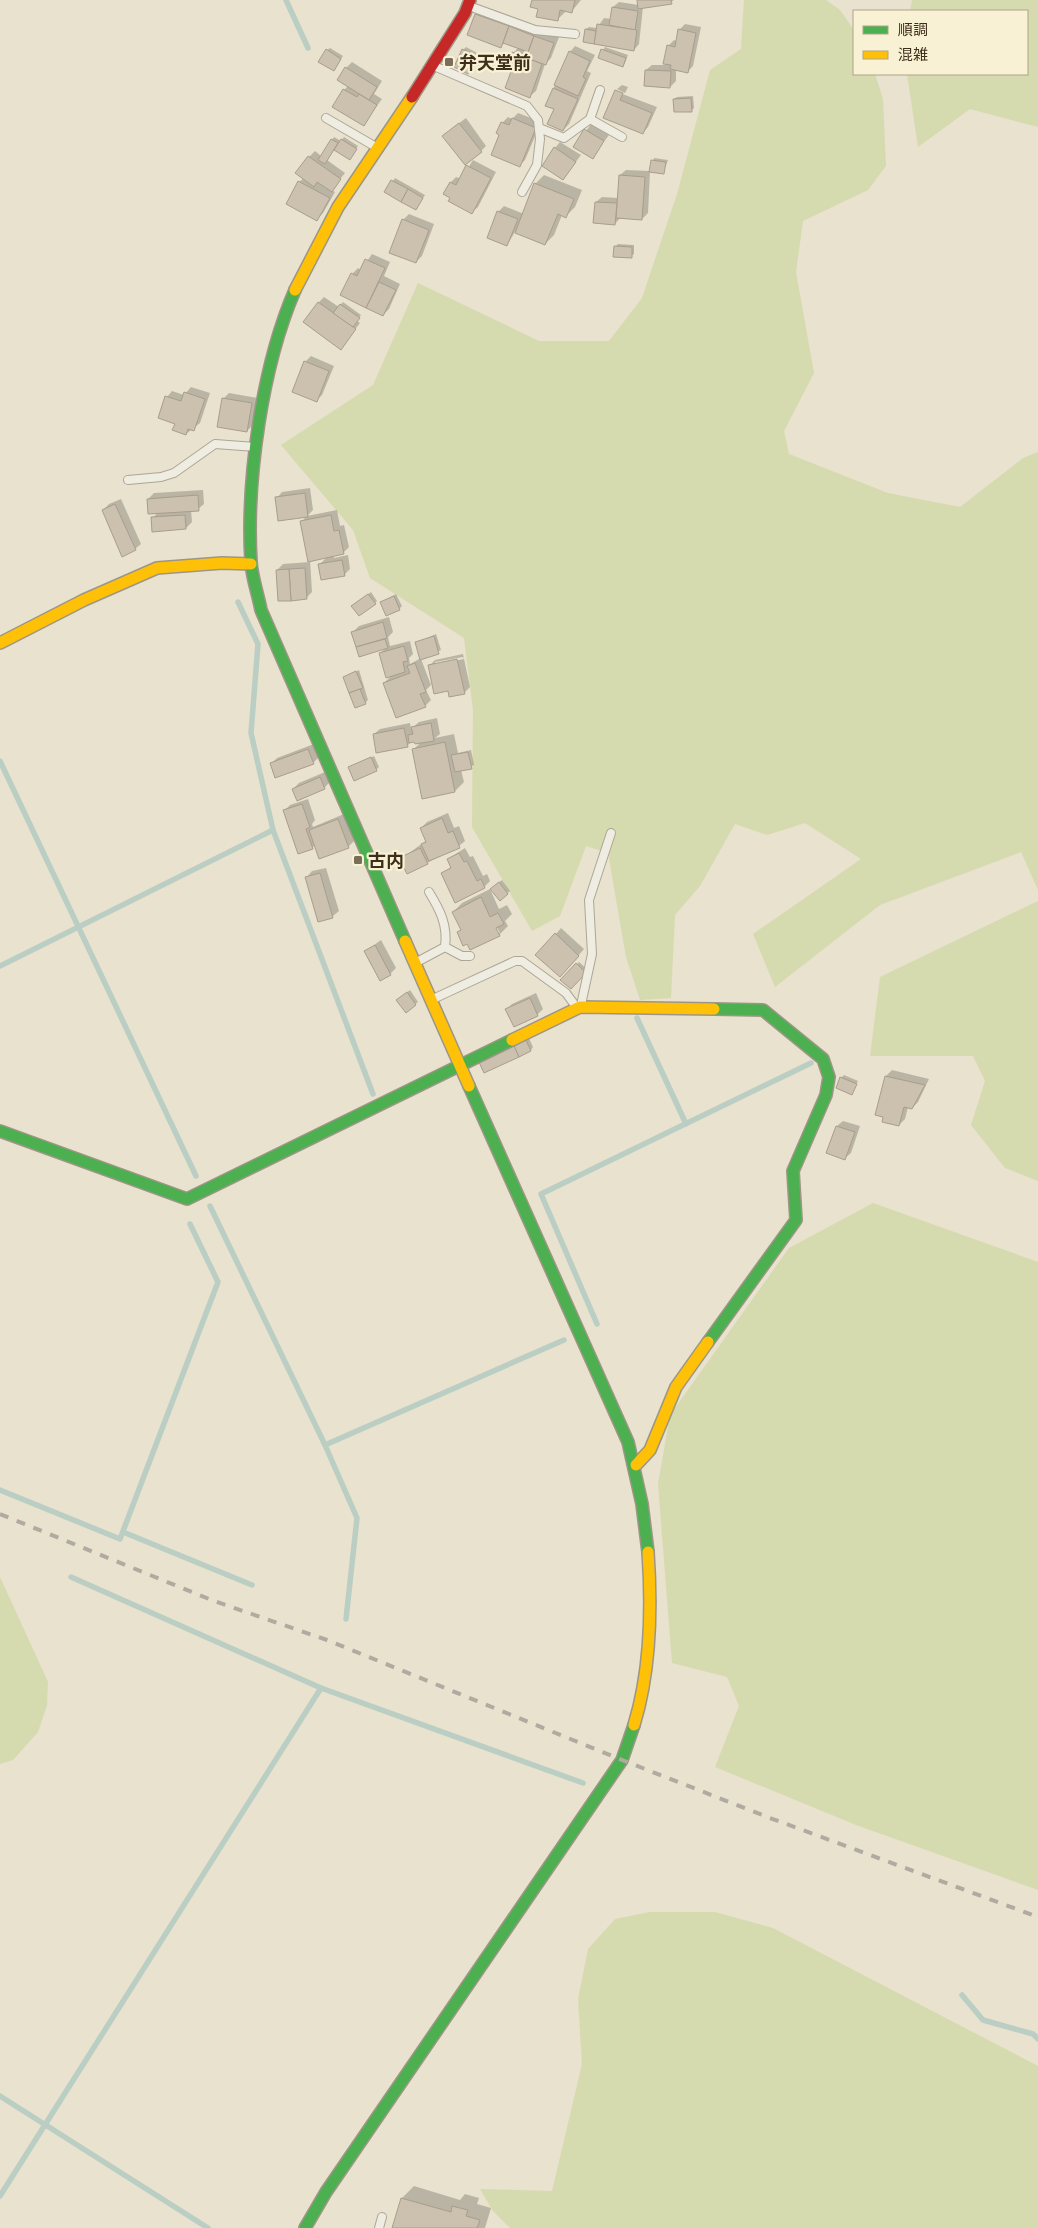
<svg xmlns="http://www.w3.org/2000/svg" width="1038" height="2228" font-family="'IBM Plex Serif','Noto Sans JP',serif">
  <rect width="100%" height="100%" fill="#e8e2ce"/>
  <g fill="#d6daaf">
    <polygon points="744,0 826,0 840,10 854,30 854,74 875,74 883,99 886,166 868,190 803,221 796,272 814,373 784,431 789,454 888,493 960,507 1023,458 1038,452 1038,890 1021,852 880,905 775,987 753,934 861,859 805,823 767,835 735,824 700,886 675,915 671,998 640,1000 626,957 608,853 586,846 560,916 532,931 472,827 473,711 464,638 370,578 353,530 281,445 373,385 418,283 539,341 609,341 642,298 677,194 710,70 741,49"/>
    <polygon points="912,0 1038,0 1038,127 970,109 918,147 907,74 1027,74 1027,11 910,11"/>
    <polygon points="1038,901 1038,1181 1005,1168 971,1125 985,1081 973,1056 870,1056 880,977"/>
    <polygon points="873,1203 1038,1262 1038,1890 856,1825 715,1767 739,1706 727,1677 672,1663 658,1484 670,1415 789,1248"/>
    <polygon points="0,1577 48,1682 47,1705 38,1732 13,1760 0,1764"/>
    <polygon points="650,1912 715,1912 773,1928 1038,2066 1038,2228 510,2228 493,2211 480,2189 552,2191 582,2064 578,1999 588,1949 615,1919"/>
  </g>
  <g fill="#0003" fill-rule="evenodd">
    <polygon points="533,0 581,0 572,11 567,10 557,20 539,8"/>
    <polygon points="638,0 674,0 671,2 643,7 639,44 634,50 586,29 589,27 597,28 604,18 611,19 613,7 619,2 639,5"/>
    <polygon points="481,9 559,37 551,58 545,64 536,91 530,96 514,65 513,53 519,47 505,42 501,47 476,15"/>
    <polygon points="685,24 701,27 693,66 688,71 676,69 676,81 670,87 646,70 652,65 670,65 668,46 674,40 677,41 679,30"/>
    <polygon points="575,46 595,55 587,71 591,73 569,124 563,130 555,109 546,105 570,52"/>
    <polygon points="466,47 479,54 468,73 463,50"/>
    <polygon points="605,47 628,55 625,63 623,65 603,50"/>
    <polygon points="330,48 343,56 336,67 327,50"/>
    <polygon points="352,62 382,81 374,94 382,99 363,125 344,90 349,85 346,68"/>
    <polygon points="622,85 628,87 625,93 617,89"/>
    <polygon points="617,90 617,92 657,107 648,127 643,133 605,117"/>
    <polygon points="693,96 694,108 691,111 674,99 677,97"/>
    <polygon points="518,113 541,122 525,160 520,165 501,134 502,123 508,117 512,119"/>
    <polygon points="466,118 486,146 481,151 450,130"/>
    <polygon points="591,124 609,135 592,158 575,147"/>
    <polygon points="334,137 341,141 344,137 358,146 350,158 335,149 327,160 345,173 331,190 335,192 323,213 317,219 299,182 304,178 309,157 315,151 321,156"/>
    <polygon points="560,142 581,155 563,179 555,148"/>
    <polygon points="654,158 668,160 663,173 650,171 648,213 642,219 621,217 615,224 596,202 602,197 618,198 620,175 626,170 650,171"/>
    <polygon points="473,160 496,172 478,207 472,212 451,197 451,182 456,177 461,179"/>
    <polygon points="544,175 582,190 575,207 566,216 562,215 554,235 545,244 515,232 507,245 498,212 504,206 524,214 535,184"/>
    <polygon points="395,178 425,195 416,209 386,192"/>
    <polygon points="409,214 434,224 422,256 416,262 403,220"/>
    <polygon points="618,244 634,245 634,254 631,256 615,247"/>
    <polygon points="372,254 390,262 384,276 400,284 389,309 383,315 342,294 352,274 358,268 361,270"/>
    <polygon points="324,297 339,307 343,302 361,315 357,321 360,323 341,348 319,302"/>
    <polygon points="311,356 334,366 322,395 316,401 305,362"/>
    <polygon points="191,387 210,393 200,423 186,434 176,423 167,397 172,391 184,395"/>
    <polygon points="229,393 258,398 253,425 247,431 223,399"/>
    <polygon points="310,488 313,510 307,516 337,510 340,526 344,525 349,547 343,553 333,555 334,558 348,555 350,569 344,575 319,565 327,557 310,560 312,592 306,598 277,570 283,564 310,562 301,522 307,516 277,498 282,492"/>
    <polygon points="203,490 204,504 198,509 191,510 192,522 186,528 153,518 158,512 148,499 154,493"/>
    <polygon points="121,499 141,544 135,549 103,510 109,504"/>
    <polygon points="371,592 377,601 375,603 356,603"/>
    <polygon points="396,594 402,606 399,609 381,602"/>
    <polygon points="389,617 393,632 388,637 390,646 410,641 413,654 409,658 410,664 421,658 416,643 436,634 441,650 421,659 431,685 426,690 431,700 425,706 384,683 393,674 380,653 386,648 360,655 353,632 359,626"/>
    <path d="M 463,654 L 470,687 L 464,693 L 449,689 L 430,665 L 435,660 ZM 463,657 L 464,659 L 435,665 L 435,662 Z"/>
    <polygon points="359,670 368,700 365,703 344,677"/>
    <polygon points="437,718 440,734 435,738 454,734 458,753 471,750 474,765 461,770 464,782 455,791 414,749 421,742 412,741 408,745 374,734 380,729 410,723 411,729 419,722"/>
    <polygon points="314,744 319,757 313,763 271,764 277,758"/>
    <polygon points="374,756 379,767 376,770 350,768"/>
    <polygon points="325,772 330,782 324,788 293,789 299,783"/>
    <polygon points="308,799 315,820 312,824 313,827 344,814 354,841 348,847 315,845 312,848 284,811 290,805"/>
    <polygon points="448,813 454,828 459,826 465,841 459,846 427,863 401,859 427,840 421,828 427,822"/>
    <polygon points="465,848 470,857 473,856 483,876 487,874 490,881 484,887 442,874 452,866 448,859"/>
    <polygon points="326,868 339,911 333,916 319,920 307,877 312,871"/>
    <polygon points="502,880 510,891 500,899 494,886"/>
    <path d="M 490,889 L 499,909 L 507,905 L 512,914 L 505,921 L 508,926 L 499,935 L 458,932 L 462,929 L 453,912 L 462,903 ZM 494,922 L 500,933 L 497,933 Z"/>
    <polygon points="561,928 584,949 566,970 556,934"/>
    <polygon points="381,940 396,968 390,974 366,951"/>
    <polygon points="579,962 587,969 571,988 562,980"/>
    <polygon points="410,990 418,1002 406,1011 401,997"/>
    <polygon points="536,993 543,1009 537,1015 506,1010 512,1004"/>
    <polygon points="528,1036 533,1047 531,1050 485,1071"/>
    <polygon points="892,1070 929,1079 918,1102 912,1108 908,1107 905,1119 899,1125 876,1114 886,1076"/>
    <polygon points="844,1075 858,1081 852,1093 841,1078"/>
    <polygon points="843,1121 860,1126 851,1153 845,1158 837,1126"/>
    <polygon points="414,2186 460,2200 465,2194 479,2198 477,2204 491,2208 485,2228 393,2228 402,2198"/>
  </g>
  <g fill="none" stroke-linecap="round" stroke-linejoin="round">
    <g stroke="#bacec3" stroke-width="5.5">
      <polyline points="286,0 308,48"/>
      <polyline points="238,602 258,644 251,733 273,830 373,1094"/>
      <polyline points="0,761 196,1176"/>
      <polyline points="0,966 273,830"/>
      <polyline points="637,1018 686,1124"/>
      <polyline points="210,1206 325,1445 357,1518 346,1619"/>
      <polyline points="597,1324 541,1194 811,1063"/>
      <polyline points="325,1445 564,1340"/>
      <polyline points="0,1490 120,1539 218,1282 190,1224"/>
      <polyline points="123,1532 252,1585"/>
      <polyline points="71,1577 321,1688 583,1783"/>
      <polyline points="962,1995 983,2020 1033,2034 1038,2039"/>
      <polyline points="0,2096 208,2228"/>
      <polyline points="0,2196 321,1688"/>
    </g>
  </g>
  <g fill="#ccc0af" stroke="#a99d8d">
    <polygon points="532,0 575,0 572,13 560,10 558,21 536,17 538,9 530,7"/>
    <polygon points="637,0 671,0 672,4 638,9"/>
    <polygon points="612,7 638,11 635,30 609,25"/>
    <polygon points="475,14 509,26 501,48 467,35"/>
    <polygon points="597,24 637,30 634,51 594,44"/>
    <polygon points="509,26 534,36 528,52 503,43"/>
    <polygon points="585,29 596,31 594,44 583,42"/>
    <polygon points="678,29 696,33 688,73 670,69 671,65 663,64 667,45 675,47"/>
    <polygon points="534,36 554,43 546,65 526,58"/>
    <polygon points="326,49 341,59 334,71 318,62"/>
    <polygon points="462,49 477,56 468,74 454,67"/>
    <polygon points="601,49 626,58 623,67 598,58"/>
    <polygon points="569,51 590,61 583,77 586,79 578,96 554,85"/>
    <polygon points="512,52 542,64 530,98 505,88 513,66 508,64"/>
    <polygon points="345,67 377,87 369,100 337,80"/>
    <polygon points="645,70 671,71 670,88 644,86"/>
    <polygon points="553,88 578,99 563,131 547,124 554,109 545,106"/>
    <polygon points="343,89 357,97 359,94 377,105 364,126 332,107"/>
    <polygon points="615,90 623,93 620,100 652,113 643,134 603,118"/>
    <polygon points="691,98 692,112 674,112 673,99"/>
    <polygon points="512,118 536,128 520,167 491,155 499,135 496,133 501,122 509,125"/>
    <polygon points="459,123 482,152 465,165 442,136"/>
    <polygon points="584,129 604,141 593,159 573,147"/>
    <polygon points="331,139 338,143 325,164 318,160"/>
    <polygon points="341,139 357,149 350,160 334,150"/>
    <polygon points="554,147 576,162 563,180 542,166"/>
    <polygon points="308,156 341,179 332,192 317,182 314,187 295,173"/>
    <polygon points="651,160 666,162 664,174 649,172"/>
    <polygon points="466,165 491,178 472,214 448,201 450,198 443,194 450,182 456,185"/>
    <polygon points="619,175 645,177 642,220 616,218"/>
    <polygon points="391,180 408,189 401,202 384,192"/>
    <polygon points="298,181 330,198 317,221 286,204"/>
    <polygon points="534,183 574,199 566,218 558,214 545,245 515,233"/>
    <polygon points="408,189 423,198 416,210 401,202"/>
    <polygon points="595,202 617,203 615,225 593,223"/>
    <polygon points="497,211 518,219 507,246 487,238"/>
    <polygon points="402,219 429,230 416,263 389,253"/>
    <polygon points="614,246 632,247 632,258 613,257"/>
    <polygon points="365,259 385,268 366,308 340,295 351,273 357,276"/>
    <polygon points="379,282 396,290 383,316 366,308"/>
    <polygon points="318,302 356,329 341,350 303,322"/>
    <polygon points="340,304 360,318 353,327 333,313"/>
    <polygon points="304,361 329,371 317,402 292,392"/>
    <polygon points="184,392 205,399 194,431 188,429 186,435 172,430 175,424 158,418 165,396 181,401"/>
    <polygon points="222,398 252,403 247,432 217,427"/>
    <polygon points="305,493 308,517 278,521 275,497"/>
    <polygon points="198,495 199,511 148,514 147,499"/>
    <polygon points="115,504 136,550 122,557 102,510"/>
    <polygon points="185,515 186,529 152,532 151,517"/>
    <polygon points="331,515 334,531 339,530 344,554 308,562 300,521"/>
    <polygon points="342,560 345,576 321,580 318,564"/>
    <polygon points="305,568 307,599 291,601 289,569"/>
    <polygon points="289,569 291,601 278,601 276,570"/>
    <polygon points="368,594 376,604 359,616 351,606"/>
    <polygon points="394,596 400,610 386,616 380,602"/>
    <polygon points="383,622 387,638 356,647 351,632"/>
    <polygon points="434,636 439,654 420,660 415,642"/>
    <polygon points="385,639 388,648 359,657 356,647"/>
    <polygon points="404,646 408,661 403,662 405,672 386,678 379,653"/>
    <polygon points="457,659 465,694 449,697 448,691 434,694 428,665"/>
    <polygon points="415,663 426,692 420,694 426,707 396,718 383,683 410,673 407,666"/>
    <polygon points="356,671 363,688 349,693 343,677"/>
    <polygon points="360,689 366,704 355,708 349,693"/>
    <polygon points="431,723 434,741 415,744 414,742 409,743 408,735 413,734 411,727"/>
    <polygon points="404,728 408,747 376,753 373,734"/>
    <polygon points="445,742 455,792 422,799 412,749"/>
    <polygon points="308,749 314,764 275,778 270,763"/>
    <polygon points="468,752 472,769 455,772 451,755"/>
    <polygon points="371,757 377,771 354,781 348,767"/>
    <polygon points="320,777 325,789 297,801 292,789"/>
    <polygon points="302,804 310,827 306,829 313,849 298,854 283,810"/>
    <polygon points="442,818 448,833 453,831 460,848 429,861 421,844 426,842 420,828"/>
    <polygon points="338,819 349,848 319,859 309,830"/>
    <polygon points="420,848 428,864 407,874 399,858"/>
    <polygon points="459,853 464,862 467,861 477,881 481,879 485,888 455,903 441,873 451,868 447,859"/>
    <polygon points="320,873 333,918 318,922 305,877"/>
    <polygon points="499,882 508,894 500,901 490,889"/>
    <polygon points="481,897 490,917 498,913 504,924 496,928 500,936 470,950 467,944 463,946 457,932 461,930 452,912"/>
    <polygon points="555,933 579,956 560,977 535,955"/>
    <polygon points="375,945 391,975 380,981 364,951"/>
    <polygon points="576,963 586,973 571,989 560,980"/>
    <polygon points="407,992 416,1005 406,1013 396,1000"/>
    <polygon points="530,998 538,1016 514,1027 505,1009"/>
    <polygon points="525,1038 531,1051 519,1057 513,1044"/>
    <polygon points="513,1044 519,1057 484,1073 478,1060"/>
    <polygon points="885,1076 925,1085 912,1109 904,1107 899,1126 882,1122 883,1117 875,1115"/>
    <polygon points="840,1077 857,1084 852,1095 836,1088"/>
    <polygon points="836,1126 855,1132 845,1160 826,1153"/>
    <polygon points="401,2198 451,2212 452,2206 468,2210 466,2216 480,2220 477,2228 392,2228"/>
  </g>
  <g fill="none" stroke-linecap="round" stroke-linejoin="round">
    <defs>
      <g id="lane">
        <polyline points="469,6 535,30 575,34"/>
        <polyline points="434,66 527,106 538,120 540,139 537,165 522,192"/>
        <polyline points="326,118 376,147"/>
        <polyline points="590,119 622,137"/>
        <polyline points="539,128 564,138 590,119 600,90"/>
        <polyline points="128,480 161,477 174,473 215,444 256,447"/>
        <polyline points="445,947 462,956 470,956"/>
        <path d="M 415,963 L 445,947 C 448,925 440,910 429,892"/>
        <polyline points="433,999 515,961 522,961 566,993 577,1008"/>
        <polyline points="581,1005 592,954 589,900 611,833"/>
        <polyline points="379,2228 382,2217"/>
      </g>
      <g id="fast">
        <path d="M 295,290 C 262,366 246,480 251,562 C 252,578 258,594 261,610 L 405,941"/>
        <polyline points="469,1086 628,1442 642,1504 648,1552"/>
        <polyline points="0,1131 187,1199 512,1040"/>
        <polyline points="708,1342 796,1220 793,1171 826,1095 829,1077 823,1059 763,1010 714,1009"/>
        <polyline points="305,2228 326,2192 622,1760 634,1725"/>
      </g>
      <g id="slow">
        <polyline points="295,290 338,207 412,97"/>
        <polyline points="0,643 84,600 157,568 222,563 251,564"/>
        <polyline points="405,941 469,1086"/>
        <polyline points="512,1040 580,1007 714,1009"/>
        <polyline points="636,1465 650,1450 676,1387 708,1342"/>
        <path d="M 634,1725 C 651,1670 652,1609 648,1552"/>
      </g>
      <polyline id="jam" points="412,97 465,13 470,0"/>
    </defs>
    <use href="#lane" stroke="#ada697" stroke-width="10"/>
    <use href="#fast" stroke="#9d9686" stroke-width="14"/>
    <use href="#slow" stroke="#9d9686" stroke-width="14"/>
    <use href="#jam" stroke="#9d9686" stroke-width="14"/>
    <use href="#lane" stroke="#efece1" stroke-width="8"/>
    <use href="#fast" stroke="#4caf50" stroke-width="11"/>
    <use href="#slow" stroke="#ffc107" stroke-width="11"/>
    <use href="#jam" stroke="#c62828" stroke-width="11"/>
    <polyline stroke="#afaba0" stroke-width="4" stroke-dasharray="9 9" stroke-linecap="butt" points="0,1514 214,1601 327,1640 622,1760 770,1818 1038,1917"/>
  </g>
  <g fill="#7a6e5b" stroke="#f9f1d4" stroke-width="2">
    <rect x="444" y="57" width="10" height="10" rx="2.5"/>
    <rect x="353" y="855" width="10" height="10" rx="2.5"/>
  </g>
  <g text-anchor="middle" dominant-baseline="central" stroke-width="4.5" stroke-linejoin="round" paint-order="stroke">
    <g font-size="18" font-weight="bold" fill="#3e2f1d" stroke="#f9f1d4" text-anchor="start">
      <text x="459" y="62">弁天堂前</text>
      <text x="368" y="860">古内</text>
    </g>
  </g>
  <rect x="853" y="10" width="175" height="65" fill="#f9f1d4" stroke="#aea38b"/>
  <rect x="863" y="26" width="25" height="8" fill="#4caf50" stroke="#aea38b"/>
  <text x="898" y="35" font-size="15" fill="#3e2f1d">順調</text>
  <rect x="863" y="51" width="25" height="8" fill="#ffc107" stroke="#aea38b"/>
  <text x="898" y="60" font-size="15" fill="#3e2f1d">混雑</text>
</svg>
